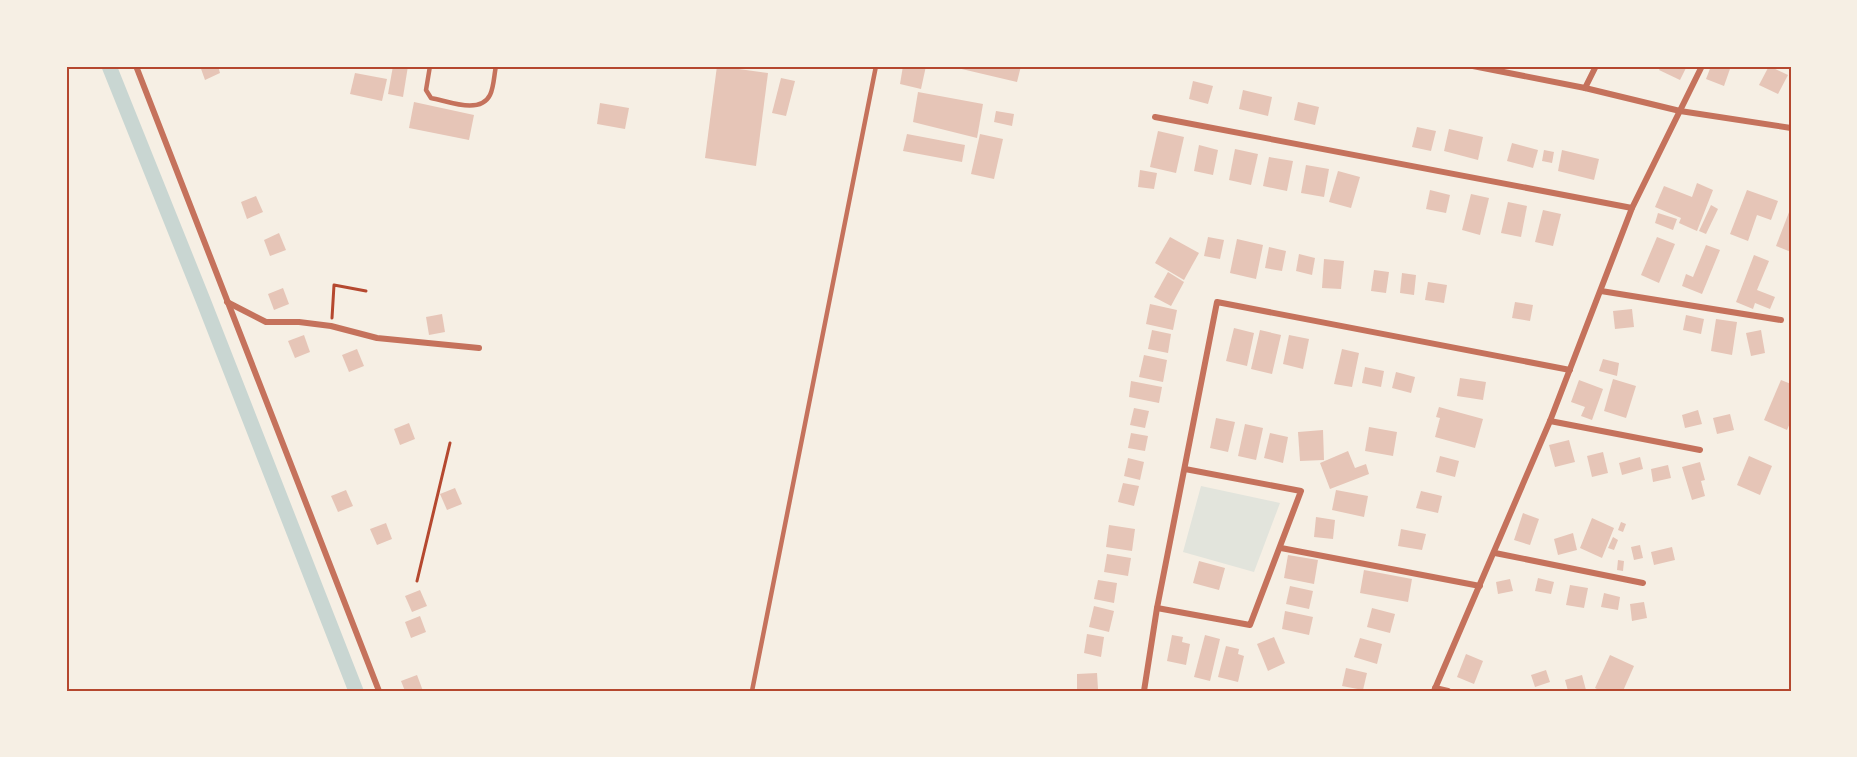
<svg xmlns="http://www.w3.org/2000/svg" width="1857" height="757" font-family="Manrope,sans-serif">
  <rect width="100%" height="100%" fill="#f6efe4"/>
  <polygon fill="#e2e4dc" points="1201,486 1280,503 1254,572 1183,552"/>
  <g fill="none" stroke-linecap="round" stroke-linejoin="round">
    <polyline stroke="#c9d6d2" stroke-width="15" points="109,66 203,300 356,691"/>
  </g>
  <g fill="#e6c5b7">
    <polygon points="200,66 218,66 220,73 205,80"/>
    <polygon points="393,66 408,66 403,97 388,94"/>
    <polygon points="717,66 768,73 756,166 705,158"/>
    <polygon points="903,66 926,66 921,89 900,84"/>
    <polygon points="949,66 1021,66 1017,82"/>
    <polygon points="1661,66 1687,66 1680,80 1659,70"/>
    <polygon points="1711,66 1731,66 1724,86 1706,79"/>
    <polygon points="1769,66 1788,75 1778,94 1759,85"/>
    <polygon points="355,73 387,79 382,101 350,94"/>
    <polygon points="781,78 795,81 786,116 772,113"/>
    <polygon points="1193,81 1213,86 1208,104 1189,99"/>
    <polygon points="1243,90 1272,97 1268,116 1239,109"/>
    <polygon points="918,92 983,104 977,138 913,122"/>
    <polygon points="414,102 474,115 469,140 409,128"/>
    <polygon points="1298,102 1319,107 1315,125 1294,120"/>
    <polygon points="600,103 629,108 625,129 597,124"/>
    <polygon points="996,111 1014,114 1012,126 994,122"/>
    <polygon points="1417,127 1436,131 1431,151 1412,147"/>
    <polygon points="1449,129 1483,137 1478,160 1444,151"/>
    <polygon points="1158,131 1184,137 1176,173 1150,167"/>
    <polygon points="907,134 965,145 962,162 903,151"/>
    <polygon points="980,134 1003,139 994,179 971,174"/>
    <polygon points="1512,143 1538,150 1533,168 1507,161"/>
    <polygon points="1199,145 1218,150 1213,175 1194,171"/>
    <polygon points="1235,149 1258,154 1251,185 1229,180"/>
    <polygon points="1544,150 1554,152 1552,163 1542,161"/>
    <polygon points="1562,150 1599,159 1594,180 1558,171"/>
    <polygon points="1269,157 1293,161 1287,191 1263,186"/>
    <polygon points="1306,165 1329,169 1324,197 1301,193"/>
    <polygon points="1140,170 1157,173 1154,189 1138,187"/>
    <polygon points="1338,171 1360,177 1351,208 1329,202"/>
    <polygon points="1697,183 1713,190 1697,231 1679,223 1681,218 1655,207 1664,186 1692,197"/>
    <polygon points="1430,190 1450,195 1446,213 1426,209"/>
    <polygon points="1747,190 1778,201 1771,220 1757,215 1748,241 1730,234"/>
    <polygon points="1471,194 1489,198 1480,235 1462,230"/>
    <polygon points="256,196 263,212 247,219 241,202"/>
    <polygon points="1508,202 1527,206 1521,237 1501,233"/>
    <polygon points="1711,205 1718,209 1706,234 1699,231"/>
    <polygon points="1791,207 1791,252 1776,246"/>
    <polygon points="1543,210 1561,214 1553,246 1535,242"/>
    <polygon points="1658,213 1677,219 1673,230 1655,223"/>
    <polygon points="279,233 286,250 270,256 264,240"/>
    <polygon points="1170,237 1199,253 1184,280 1155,263"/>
    <polygon points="1208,237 1224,240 1220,259 1204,256"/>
    <polygon points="1657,237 1675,244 1659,283 1641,275"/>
    <polygon points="1237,239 1263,245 1256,279 1230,273"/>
    <polygon points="1706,245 1720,250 1702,294 1682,286 1686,274 1693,277"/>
    <polygon points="1269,247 1286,251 1282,271 1265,268"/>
    <polygon points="1299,254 1315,258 1312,275 1296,271"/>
    <polygon points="1754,255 1769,261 1757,290 1775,297 1770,309 1755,303 1753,309 1736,302"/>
    <polygon points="1324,259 1344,261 1341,289 1322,288"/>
    <polygon points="1374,270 1389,272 1386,293 1371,291"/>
    <polygon points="1168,272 1184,282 1171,306 1154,297"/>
    <polygon points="1402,273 1416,275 1414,295 1400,293"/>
    <polygon points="1428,282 1447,285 1444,303 1425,300"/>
    <polygon points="283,288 289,304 274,310 268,294"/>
    <polygon points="1515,302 1533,305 1530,321 1512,318"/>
    <polygon points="1150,304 1177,310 1173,330 1146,324"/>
    <polygon points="1632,309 1634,327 1615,329 1613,311"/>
    <polygon points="442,314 445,332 429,335 426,317"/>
    <polygon points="1686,315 1704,319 1701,334 1683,330"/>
    <polygon points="1716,319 1737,322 1732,355 1711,351"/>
    <polygon points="1234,328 1254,333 1247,366 1226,361"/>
    <polygon points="1152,330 1171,334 1168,353 1148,349"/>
    <polygon points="1260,330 1281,335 1272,374 1251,369"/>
    <polygon points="1761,330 1765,353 1751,356 1746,333"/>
    <polygon points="304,335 310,352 295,358 288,341"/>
    <polygon points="1289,335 1309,339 1303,369 1283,364"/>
    <polygon points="357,349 364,366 349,372 342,355"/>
    <polygon points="1342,349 1359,353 1352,387 1334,384"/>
    <polygon points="1144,355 1167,360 1163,382 1139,377"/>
    <polygon points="1603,359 1619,363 1617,376 1599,371"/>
    <polygon points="1365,367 1384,371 1381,387 1362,383"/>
    <polygon points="1396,372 1415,377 1411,393 1392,388"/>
    <polygon points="1460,378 1486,382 1483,400 1457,396"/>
    <polygon points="1613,379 1636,386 1626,418 1604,411"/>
    <polygon points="1579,380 1603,389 1592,420 1581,416 1585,407 1571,402"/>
    <polygon points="1781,380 1791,384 1791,421 1787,430 1764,420"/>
    <polygon points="1131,381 1162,387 1159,403 1129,397"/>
    <polygon points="1439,407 1483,419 1475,448 1435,437 1440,418 1436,417"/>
    <polygon points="1134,408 1149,411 1145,428 1130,425"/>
    <polygon points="1698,410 1702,424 1685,428 1682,415"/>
    <polygon points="1730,414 1734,430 1717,434 1713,418"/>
    <polygon points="1216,418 1235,422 1228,452 1210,448"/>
    <polygon points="409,423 415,439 400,445 394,429"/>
    <polygon points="1245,424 1263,428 1256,460 1238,456"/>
    <polygon points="1369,427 1397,432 1393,456 1365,451"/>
    <polygon points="1323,430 1324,460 1300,461 1298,432"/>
    <polygon points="1131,433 1148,436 1145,451 1128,448"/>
    <polygon points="1270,433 1288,437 1283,463 1264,458"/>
    <polygon points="1569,440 1575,462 1555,467 1549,445"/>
    <polygon points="1348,451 1355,468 1366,464 1369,474 1330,489 1320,463"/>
    <polygon points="1603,452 1608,473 1592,477 1587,456"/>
    <polygon points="1440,456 1459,461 1455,477 1436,472"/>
    <polygon points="1749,456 1772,466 1760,495 1737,485"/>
    <polygon points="1640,457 1643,469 1622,475 1619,463"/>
    <polygon points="1128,458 1144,462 1140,480 1124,476"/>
    <polygon points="1700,462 1705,480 1701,481 1705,496 1692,500 1682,467"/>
    <polygon points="1668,465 1671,478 1653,482 1651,469"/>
    <polygon points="1123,483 1139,486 1134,506 1118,502"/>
    <polygon points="455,488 462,504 447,510 440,494"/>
    <polygon points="346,490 353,506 338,512 331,496"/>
    <polygon points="1336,490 1368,496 1364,517 1332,510"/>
    <polygon points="1421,491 1442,496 1438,513 1416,508"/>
    <polygon points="1523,513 1539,519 1530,545 1514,540"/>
    <polygon points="1316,517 1335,520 1333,539 1314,537"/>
    <polygon points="1592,518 1614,528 1602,558 1580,548"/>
    <polygon points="1621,522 1626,524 1623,532 1618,530"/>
    <polygon points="386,523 392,539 377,545 370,529"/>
    <polygon points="1109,525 1135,529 1132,551 1106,547"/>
    <polygon points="1401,529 1426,534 1422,550 1398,546"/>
    <polygon points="1573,533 1577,550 1558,555 1554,539"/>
    <polygon points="1613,537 1618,540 1614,550 1608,548"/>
    <polygon points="1640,545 1643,558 1634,560 1631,547"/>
    <polygon points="1672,547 1675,560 1654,565 1651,552"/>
    <polygon points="1107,554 1131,558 1128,576 1104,572"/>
    <polygon points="1288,555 1318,560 1314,584 1284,578"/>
    <polygon points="1618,560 1624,561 1623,571 1617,570"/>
    <polygon points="1199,561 1225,568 1219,590 1193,583"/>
    <polygon points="1364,570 1412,579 1408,602 1360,593"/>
    <polygon points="1538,578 1554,582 1551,594 1535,591"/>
    <polygon points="1510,579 1513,591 1498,594 1496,582"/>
    <polygon points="1098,580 1117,583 1114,603 1094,599"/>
    <polygon points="1570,585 1588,588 1584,608 1566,605"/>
    <polygon points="1290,586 1313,591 1309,609 1286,604"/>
    <polygon points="420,590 427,606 412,612 405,596"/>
    <polygon points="1604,593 1620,597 1618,610 1601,607"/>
    <polygon points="1644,602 1647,618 1632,621 1630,604"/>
    <polygon points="1094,606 1114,611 1109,632 1089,627"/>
    <polygon points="1372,608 1395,614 1390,633 1367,627"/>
    <polygon points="1285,611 1313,617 1309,635 1282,629"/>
    <polygon points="420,616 426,632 411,638 405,622"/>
    <polygon points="1087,634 1104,637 1101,657 1084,653"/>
    <polygon points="1172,635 1183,637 1182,642 1190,644 1186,665 1167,661"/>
    <polygon points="1205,635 1220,639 1210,681 1194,677"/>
    <polygon points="1274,637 1285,663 1268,671 1257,644"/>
    <polygon points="1360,638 1382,644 1377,664 1354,657"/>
    <polygon points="1226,646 1239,649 1238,654 1244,656 1238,682 1218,677"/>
    <polygon points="1466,654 1483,661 1474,684 1457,677"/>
    <polygon points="1610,655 1634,666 1623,691 1601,691 1595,688"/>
    <polygon points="1346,668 1367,673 1363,690 1342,686"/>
    <polygon points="1546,670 1550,682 1535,687 1531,675"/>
    <polygon points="1097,673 1098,689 1077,689 1077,674"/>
    <polygon points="417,675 423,691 405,691 401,681"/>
    <polygon points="1582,675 1586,690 1568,691 1565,680"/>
  </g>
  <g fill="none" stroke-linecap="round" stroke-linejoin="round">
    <g stroke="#b5482f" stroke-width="3">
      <polyline points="332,318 334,285 366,291"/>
      <polyline points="417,581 450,443"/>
    </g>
    <g stroke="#c5725c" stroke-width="4.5">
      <path d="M 430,66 L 426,90 L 431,98 C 448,101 480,115 490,95 C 494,87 494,75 496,66"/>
      <polyline points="752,691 876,66"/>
    </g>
    <g stroke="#c5725c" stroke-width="6">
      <polyline points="136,66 379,691"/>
      <polyline points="1473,66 1585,88 1680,111 1791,128"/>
      <polyline points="1585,88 1596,66"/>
      <polyline points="1155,117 1632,208"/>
      <polyline points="1601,291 1781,320"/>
      <polyline points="227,302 266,322 299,322 331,326 377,338 479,348"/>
      <polyline points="1550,421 1700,450"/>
      <polyline points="1281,548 1480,586"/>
      <polyline points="1495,553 1643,583"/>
      <polyline points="1157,608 1250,625 1301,491 1185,469"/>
      <polyline points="1435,688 1448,691"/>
      <polyline points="1144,691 1157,608 1217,302 1570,370"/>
      <polyline points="1434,691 1550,421 1632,208 1702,66"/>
    </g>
  </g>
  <rect width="1857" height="757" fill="none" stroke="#f6efe4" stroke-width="135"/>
  <rect x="68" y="68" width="1722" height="622" fill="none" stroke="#b5482f" stroke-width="2"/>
</svg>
